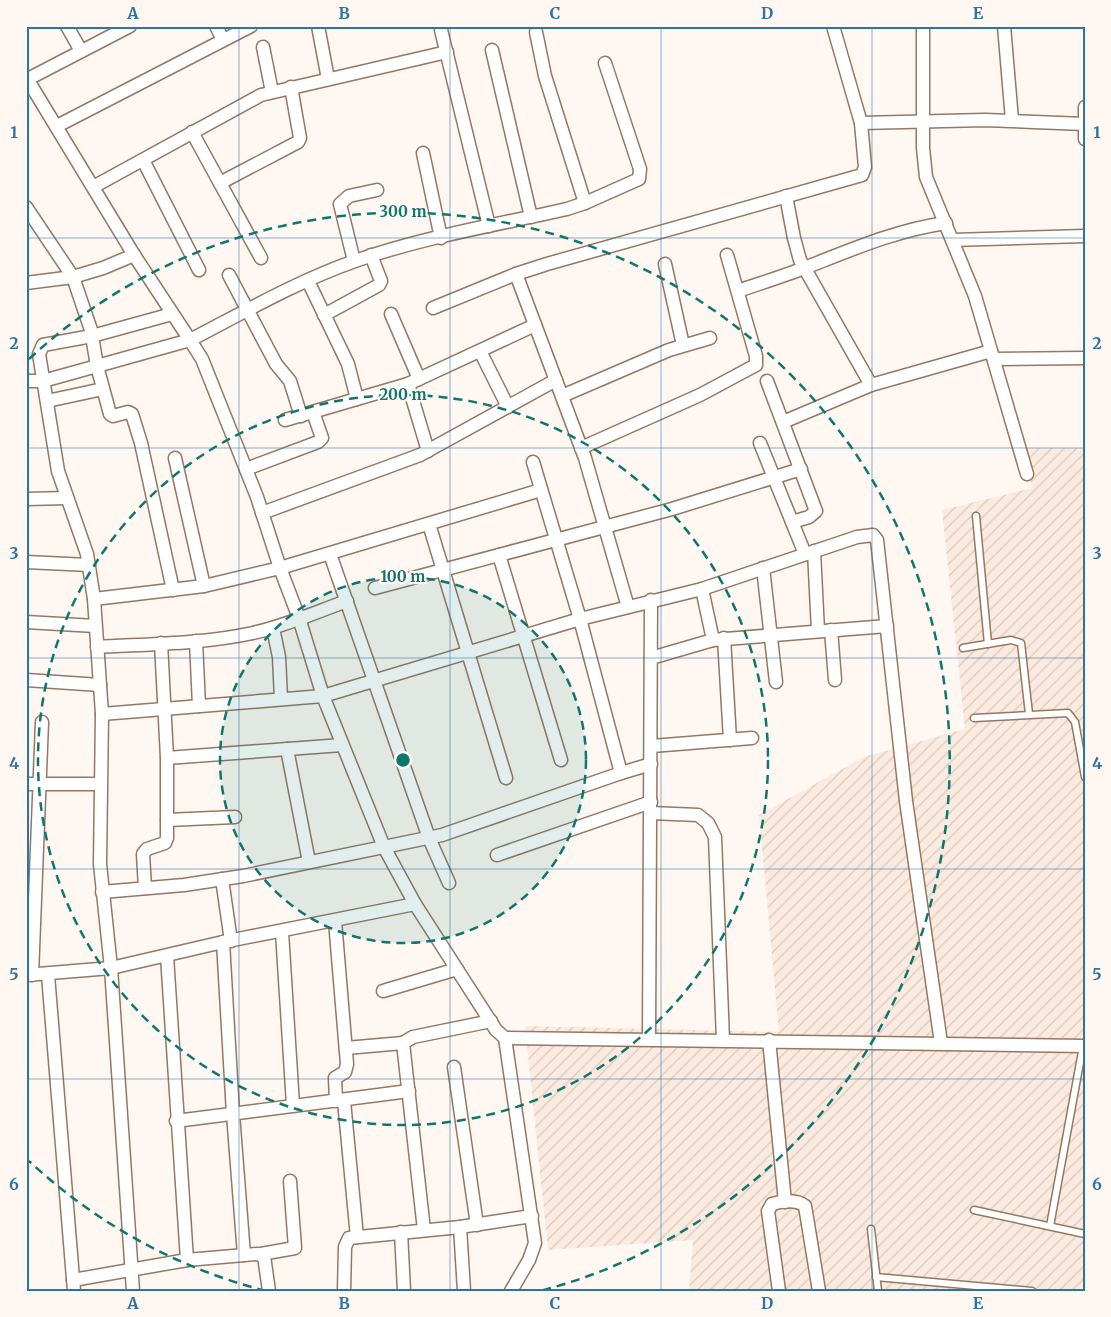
<svg xmlns="http://www.w3.org/2000/svg" width="1111" height="1317" font-family="Merriweather,serif">
  <defs>
    <pattern id="industrial-furrows" width="10" height="10" patternUnits="userSpaceOnUse" patternTransform="scale(1.25)"><rect width="10" height="10" fill="#fbeadf"/><path d="M-1 1l2-2M0 10L10 0M9 11l2-2" fill="none" stroke="#d8c9bf"/></pattern>
  </defs>
  <rect width="100%" height="100%" fill="#fef7f2"/>
  <polygon fill="url(#industrial-furrows)" points="1025,448 1085,448 1085,1291 689,1291 693,1240 548,1250 525,1026 779,1032 759,815 864,757 965,729 942,510 1032,488"/>
  <g fill="none" stroke-linecap="round" stroke-linejoin="round">
    <defs>
      <g id="service">
        <polyline points="976,516 988,644"/>
        <polyline points="963,648 1011,640 1021,643 1029,714"/>
        <polyline points="974,718 1068,713 1075,722 1085,777"/>
        <polyline points="974,1210 1085,1234"/>
        <polyline points="1050,1226 1083,1046"/>
        <polyline points="871,1229 878,1291"/>
        <polyline points="876,1277 1032,1291"/>
      </g>
      <g id="minor">
        <polyline points="67,26 81,51"/>
        <polyline points="216,26 223,40"/>
        <polyline points="318,26 328,79"/>
        <polyline points="833,26 861,123 985,120 1084,124"/>
        <polyline points="923,26 923,148 926,177 975,296 1027,474"/>
        <polyline points="1004,26 1012,120"/>
        <polyline points="441,30 489,226"/>
        <polyline points="536,32 545,76 585,203"/>
        <polyline points="263,47 272,92"/>
        <polyline points="492,50 531,217"/>
        <polyline points="26,77 134,255 190,340 97,366 91,330 73,277 26,283"/>
        <polyline points="26,80 130,26"/>
        <polyline points="1085,107 1085,139"/>
        <polyline points="57,126 251,26"/>
        <polyline points="192,132 261,258"/>
        <polyline points="423,153 441,238"/>
        <polyline points="143,160 199,270"/>
        <polyline points="220,183 298,142 300,138 291,87"/>
        <polyline points="93,187 261,95 447,52"/>
        <polyline points="786,196 794,238 800,260 871,385"/>
        <polyline points="26,207 73,277 103,268 134,255"/>
        <polyline points="953,240 1085,236"/>
        <polyline points="354,261 340,204 349,196 377,190"/>
        <polyline points="665,264 683,345"/>
        <polyline points="516,274 585,458 628,607"/>
        <polyline points="229,275 276,364 290,381 301,416"/>
        <polyline points="308,281 348,364 357,399"/>
        <path d="M 738,291 C 761,283 784,276 807,267 C 853,249 897,230 946,223"/>
        <polyline points="433,308 516,274 547,264 862,175 865,167 861,123"/>
        <polyline points="391,314 419,379"/>
        <polyline points="324,315 379,285 381,281 371,255"/>
        <polyline points="480,351 508,407"/>
        <polyline points="994,359 1085,358"/>
        <polyline points="26,381 43,381 97,366 110,414 113,416 128,412 132,414 141,443 173,590"/>
        <polyline points="767,381 816,511 809,517 792,522"/>
        <polyline points="408,384 428,451"/>
        <polyline points="562,396 669,350 710,338"/>
        <polyline points="47,401 103,389"/>
        <polyline points="285,420 408,384 535,325"/>
        <polyline points="783,422 871,385 991,351"/>
        <polyline points="760,443 805,554"/>
        <polyline points="581,448 700,395 756,365 756,356 727,255"/>
        <polyline points="175,458 204,586"/>
        <polyline points="533,462 580,619 702,589 857,537 873,535 877,540 906,801 941,1043"/>
        <polyline points="246,469 318,442 322,438 313,412"/>
        <path d="M 541,490 L 280,568 L 257,497 L 202,359 L 190,340 C 244,312 298,281 355,261 C 423,237 496,225 567,209 L 585,203 L 639,179 L 640,169 L 605,63"/>
        <polyline points="26,499 67,498"/>
        <polyline points="262,513 420,455 556,380"/>
        <polyline points="429,524 506,778"/>
        <polyline points="814,551 818,631"/>
        <polyline points="330,554 429,838 449,883"/>
        <polyline points="499,555 561,760"/>
        <polyline points="26,562 89,565"/>
        <polyline points="763,568 776,682"/>
        <polyline points="375,588 672,509 801,469"/>
        <polyline points="702,589 713,640"/>
        <polyline points="94,599 204,586 280,568 299,618 323,696 580,619 621,773 442,835 243,876 184,885 102,892"/>
        <polyline points="26,622 95,626"/>
        <polyline points="273,628 279,657 281,699"/>
        <polyline points="831,630 835,680"/>
        <polyline points="724,638 730,740"/>
        <polyline points="196,641 199,706"/>
        <path d="M 97,647 C 149,644 202,644 253,633 C 285,626 316,612 347,601"/>
        <polyline points="651,658 713,640 887,626"/>
        <polyline points="26,680 100,685"/>
        <polyline points="102,714 323,696 384,847 415,904"/>
        <polyline points="652,746 752,738"/>
        <polyline points="287,749 309,862"/>
        <polyline points="167,758 342,745"/>
        <polyline points="621,773 651,764"/>
        <polyline points="26,784 100,784"/>
        <polyline points="651,813 698,815 708,823 715,837 723,1040"/>
        <polyline points="167,820 235,817"/>
        <polyline points="497,855 651,802"/>
        <polyline points="222,879 231,941"/>
        <polyline points="145,888 143,854 147,849 165,843 167,838 167,758 161,643"/>
        <polyline points="335,921 347,1064 345,1072 335,1078 336,1101"/>
        <polyline points="282,932 293,1105"/>
        <polyline points="223,942 233,1114 244,1255"/>
        <polyline points="167,956 187,1260"/>
        <polyline points="26,975 111,968 223,942 415,904 496,1030 505,1038 1085,1046"/>
        <polyline points="32,975 42,722"/>
        <polyline points="48,975 74,1291"/>
        <polyline points="383,991 457,969"/>
        <polyline points="505,1038 535,1243 529,1260 511,1291"/>
        <polyline points="649,1039 651,600"/>
        <polyline points="769,1040 785,1202"/>
        <polyline points="346,1048 403,1043"/>
        <polyline points="454,1067 477,1225"/>
        <polyline points="344,1101 357,1237"/>
        <polyline points="176,1121 409,1091"/>
        <polyline points="460,1227 464,1291"/>
        <polyline points="424,1230 403,1043 413,1037 491,1021"/>
        <polyline points="401,1232 404,1291"/>
        <polyline points="261,1254 295,1248 290,1181"/>
        <polyline points="73,1280 187,1260 257,1254 264,1256 269,1291"/>
        <polyline points="133,1291 111,968 100,864 102,714 94,599 87,554 58,471 39,354 43,345 92,336 172,314"/>
        <polyline points="344,1291 345,1247 349,1238 460,1227 532,1216"/>
        <path d="M 779,1291 L 768,1211 L 772,1204 C 782,1201 797,1199 805,1206 L 819,1291"/>
      </g>
    </defs>
    <use href="#service" stroke="#967761" stroke-width="9"/>
    <use href="#minor" stroke="#967761" stroke-width="15"/>
    <use href="#service" stroke="#fff" stroke-width="6"/>
    <use href="#minor" stroke="#fff" stroke-width="12"/>
  </g>
  <path fill="none" stroke="#2f72a8" stroke-width="1" stroke-opacity="0.55" d="M 239,26 L 239,1291M 450,26 L 450,1291M 661,26 L 661,1291M 872,26 L 872,1291M 26,238 L 1085,238M 26,448 L 1085,448M 26,658 L 1085,658M 26,869 L 1085,869M 26,1079 L 1085,1079"/>
  <circle cx="403" cy="760" r="183" fill="#0f766e" fill-opacity=".12"/>
  <g fill="none" stroke="#0f766e" stroke-width="2.5" stroke-dasharray="9 6">
    <circle cx="403" cy="760" r="183"/>
    <circle cx="403" cy="760" r="365"/>
    <path d="M266 1291A548 548 0 0 1 29 1161M29 359A548 548 0 1 1 540 1291"/>
  </g>
  <circle cx="403" cy="760" r="8" fill="#0f766e" stroke="#fef7f2" stroke-width="2.5"/>
  <g font-size="15" text-anchor="middle" font-weight="bold" fill="#0f766e" stroke="#fef7f2" stroke-width="4.5" stroke-linejoin="round" paint-order="stroke">
    <text x="403" y="217">300 m</text>
    <text x="403" y="400">200 m</text>
    <text x="403" y="582">100 m</text>
  </g>
  <rect width="1111" height="1317" fill="none" stroke="#fef7f2" stroke-width="55"/>
  <rect x="28" y="28" width="1056" height="1262" fill="none" stroke="#2f72a8" stroke-width="2"/>
  <g font-size="16" text-anchor="middle" font-weight="bold" fill="#2f72a8">
    <text x="133" y="19">A</text>
    <text x="344" y="19">B</text>
    <text x="555" y="19">C</text>
    <text x="767" y="19">D</text>
    <text x="978" y="19">E</text>
    <text x="14" y="138">1</text>
    <text x="1097" y="138">1</text>
    <text x="14" y="349">2</text>
    <text x="1097" y="349">2</text>
    <text x="14" y="559">3</text>
    <text x="1097" y="559">3</text>
    <text x="14" y="769">4</text>
    <text x="1097" y="769">4</text>
    <text x="14" y="980">5</text>
    <text x="1097" y="980">5</text>
    <text x="14" y="1190">6</text>
    <text x="1097" y="1190">6</text>
    <text x="133" y="1309">A</text>
    <text x="344" y="1309">B</text>
    <text x="555" y="1309">C</text>
    <text x="767" y="1309">D</text>
    <text x="978" y="1309">E</text>
  </g>
</svg>
